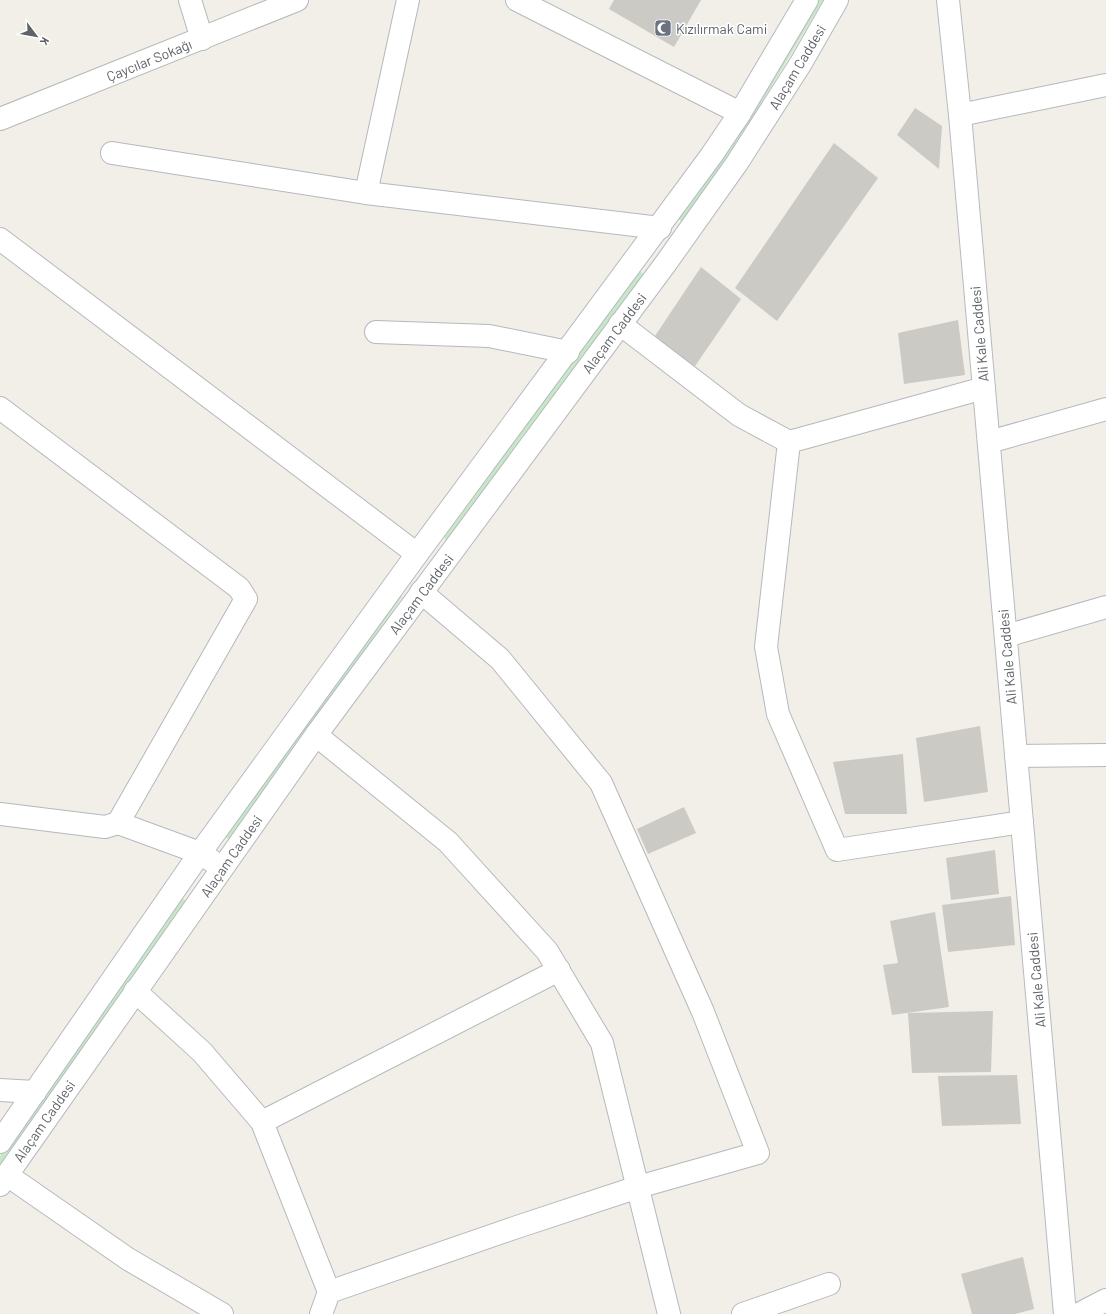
<svg xmlns="http://www.w3.org/2000/svg" width="1106" height="1314" font-family="Barlow,sans-serif">
  <rect width="100%" height="100%" fill="#f1efe8"/>
  <g fill="#c5e8c5">
    <path d="M 816,0 L 823,0 C 778,76 734,150 682,222 L 677,217 Z"/>
    <polygon points="639,271 644,274 448,542 444,538"/>
    <polygon points="397,592 402,597 230,840 224,836"/>
    <polygon points="182,898 186,901 0,1166 0,1156"/>
  </g>
  <g fill="#cccac5">
    <polygon points="614,0 701,0 674,47 609,9"/>
    <polygon points="915,108 942,126 939,169 897,135"/>
    <polygon points="834,143 878,178 777,321 735,288"/>
    <polygon points="701,267 741,299 691,372 651,342"/>
    <polygon points="958,320 965,375 904,384 898,333"/>
    <polygon points="980,726 988,792 924,802 916,738"/>
    <polygon points="903,754 907,814 845,814 833,762"/>
    <polygon points="684,807 696,833 648,854 637,829"/>
    <polygon points="995,850 999,894 951,900 946,858"/>
    <polygon points="1011,896 1015,945 948,952 942,905"/>
    <polygon points="935,912 949,1007 892,1015 883,965 898,963 890,921"/>
    <polygon points="993,1011 991,1072 912,1073 908,1013"/>
    <polygon points="1017,1075 1021,1124 942,1126 938,1076"/>
    <polygon points="1023,1257 1034,1309 1015,1314 972,1314 961,1274"/>
  </g>
  <g fill="none" stroke-linecap="round" stroke-linejoin="round">
    <defs>
      <g id="street">
        <polyline points="190,0 202,39"/>
        <polyline points="517,0 740,113"/>
        <polyline points="960,115 1106,85"/>
        <polyline points="0,119 297,0"/>
        <polyline points="112,153 366,193 660,228"/>
        <polyline points="366,193 408,0"/>
        <polyline points="0,239 417,554"/>
        <polyline points="620,324 739,415 789,442 984,388"/>
        <polyline points="376,332 489,336 568,352"/>
        <polyline points="0,408 239,588 246,599 118,823 105,827 0,814"/>
        <polyline points="789,442 766,647 778,714 837,850 1022,822"/>
        <polyline points="989,442 1106,409"/>
        <polyline points="1006,636 1106,607"/>
        <polyline points="316,735 448,842 547,951 602,1043 669,1314"/>
        <polyline points="1016,756 1106,755"/>
        <polyline points="135,991 202,1052 262,1122 329,1292 321,1314"/>
        <polyline points="0,1090 35,1092"/>
        <polyline points="262,1122 559,970"/>
        <polyline points="7,1175 128,1259 222,1314"/>
        <polyline points="329,1292 514,1228 638,1187 758,1153 703,1012 601,783 500,659 421,592"/>
        <polyline points="743,1314 829,1284"/>
        <polyline points="1079,1314 1106,1300"/>
      </g>
      <g id="secondary">
        <polyline points="948,0 960,115 1065,1314"/>
        <polyline points="118,823 200,853 212,861"/>
        <polyline points="0,1142 200,853 417,554 711,156 740,113 807,0"/>
        <polyline points="0,1185 316,735 666,263 737,163 801,63 837,0"/>
      </g>
    </defs>
    <use href="#street" stroke="#b5b8bc" stroke-width="24"/>
    <use href="#secondary" stroke="#b6babf" stroke-width="24"/>
    <use href="#street" stroke="#fff" stroke-width="22"/>
    <use href="#secondary" stroke="#fff" stroke-width="22"/>
  </g>
  <defs>
    <symbol id="mosque-square" viewBox="-11 -11 22 22"><rect x="-9" y="-9" width="18" height="18" rx="4" fill="#6b7280" stroke="#fff"/><path d="M3.5-4.9A6 6 0 1 0 3.5 4.9A5 5 0 1 1 3.5-4.9Z" fill="#fff"/></symbol>
  </defs>
  <g fill-rule="evenodd">
    <use href="#mosque-square" x="653" y="18" width="20" height="20"/>
  </g>
  <g text-anchor="middle" dominant-baseline="central" stroke-width="3" stroke-linejoin="round" paint-order="stroke">
    <g font-size="14" fill="#5b616d" stroke="#fff" text-anchor="start">
      <text x="676" y="28">Kızılırmak Cami</text>
    </g>
    <g font-size="14" fill="#5f6368" stroke="#fff">
      <text transform="translate(149 60) rotate(-22)">Çaycılar Sokağı</text>
      <text transform="translate(797 67) rotate(-59)">Alaçam Caddesi</text>
      <text transform="translate(614 333) rotate(-53)">Alaçam Caddesi</text>
      <text transform="translate(979 334) rotate(-95)">Ali Kale Caddesi</text>
      <text transform="translate(421 594) rotate(-53)">Alaçam Caddesi</text>
      <text transform="translate(1007 657) rotate(-95)">Ali Kale Caddesi</text>
      <text transform="translate(231 856) rotate(-55)">Alaçam Caddesi</text>
      <text transform="translate(1036 980) rotate(-95)">Ali Kale Caddesi</text>
      <text transform="translate(44 1121) rotate(-55)">Alaçam Caddesi</text>
    </g>
  </g>
  <g transform="translate(36 36) rotate(122)" stroke="#ffffff" stroke-width="3" paint-order="stroke">
  <path d="M0-3L7 15L0 10L-7 15Z" fill="#5f6368"/>
  <text y="-6" font-size="11" font-weight="bold" text-anchor="middle" fill="#5f6368">K</text>
  </g>
</svg>
